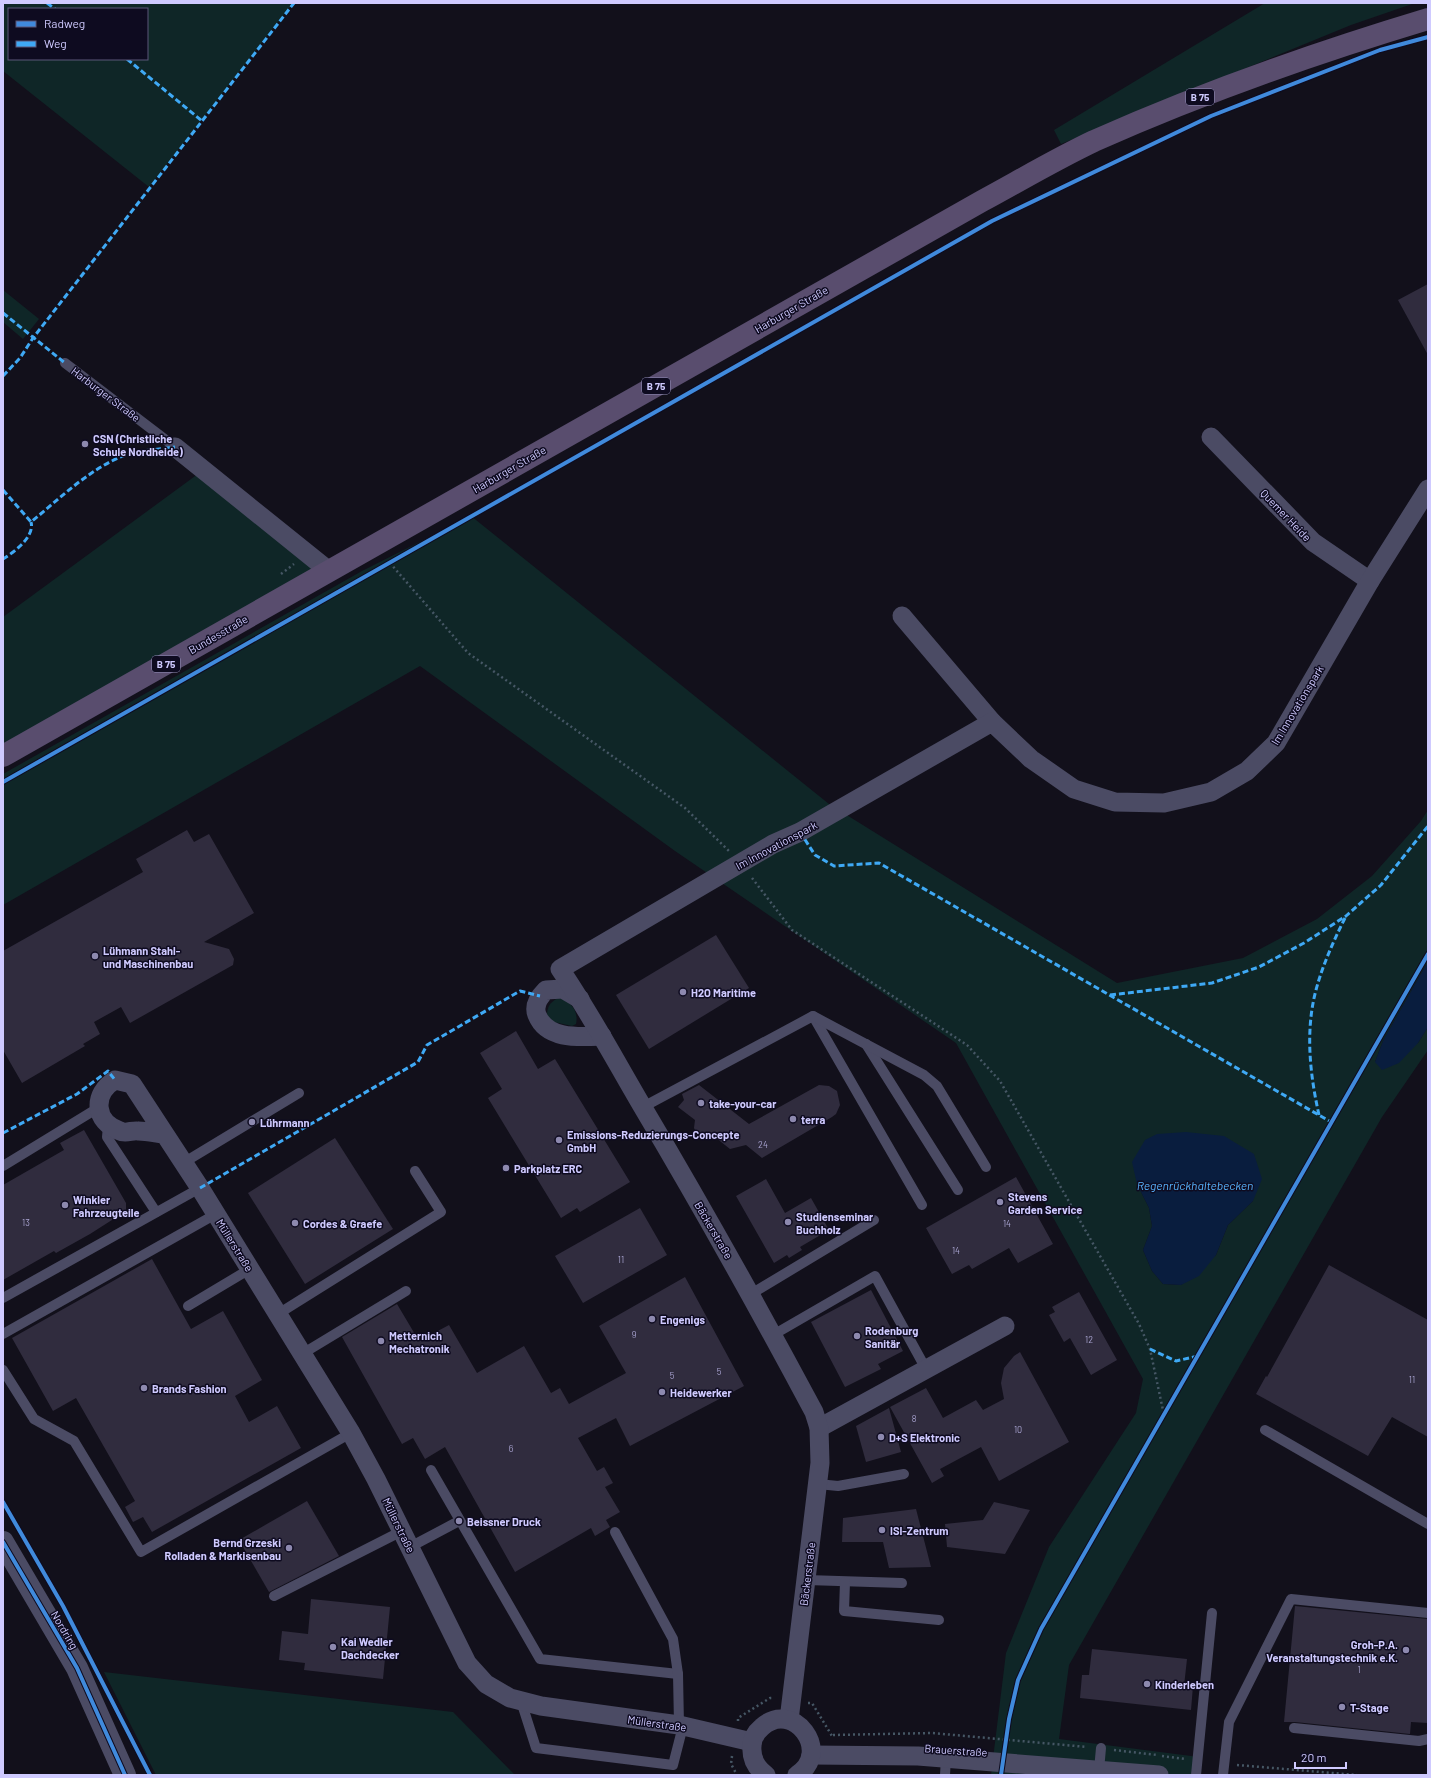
<svg xmlns="http://www.w3.org/2000/svg" width="1431" height="1778" font-family="Barlow,sans-serif">
  <rect width="100%" height="100%" fill="#12101b"/>
  <g fill="#0f2627" fill-rule="evenodd">
    <path d="M 3,3 L 293,3 L 149,187 L 3,71 ZM 9,9 L 147,9 L 147,59 L 9,59 Z"/>
    <polygon points="1265,3 1415,3 1351,25 1061,144 1054,130"/>
    <polygon points="3,290 39,319 23,339 3,322"/>
    <polygon points="202,471 329,571 3,756 3,617"/>
    <path d="M 471,516 L 829,804 L 1117,983 L 1243,958 L 1317,919 L 1372,876 L 1421,821 L 1428,810 L 1428,965 L 1426,965 L 1383,1041 L 1375,1062 L 1418,1043 L 1428,1027 L 1428,1050 L 1382,1117 L 1069,1665 L 1059,1739 L 1199,1757 L 1197,1775 L 991,1775 L 1006,1653 L 1049,1547 L 1136,1413 L 1143,1379 L 956,1043 L 675,851 L 420,666 L 3,905 L 3,774 L 362,571 ZM 1137,1184 L 1253,1201 L 1228,1225 L 1216,1255 L 1181,1285 L 1163,1284 L 1152,1271 L 1143,1250 L 1152,1226 L 1149,1208 Z"/>
    <path d="M 558,998 C 570,1000 579,1011 576,1024 L 572,1026 L 554,1022 L 547,1017 C 547,1007 549,1003 558,998 Z"/>
    <polygon points="104,1672 453,1712 515,1775 156,1775"/>
  </g>
  <g fill="#091d3e">
    <polygon points="1426,965 1428,965 1428,1027 1418,1043 1399,1063 1382,1070 1375,1062 1383,1041"/>
    <polygon points="1186,1132 1224,1136 1254,1154 1262,1179 1253,1201 1228,1225 1216,1255 1199,1276 1181,1285 1163,1284 1152,1271 1143,1250 1152,1226 1149,1208 1137,1184 1132,1162 1145,1140 1157,1134"/>
  </g>
  <g fill="#302c3e">
    <polygon points="1428,284 1428,355 1398,300"/>
    <polygon points="187,830 194,842 209,834 254,913 204,942 229,949 234,959 233,965 130,1023 121,1007 94,1022 100,1034 83,1044 85,1046 22,1083 3,1050 3,951 143,872 136,859"/>
    <polygon points="716,935 749,988 649,1049 616,995"/>
    <polygon points="516,1031 538,1069 555,1059 630,1182 580,1212 577,1208 561,1218 488,1098 502,1089 480,1053"/>
    <polygon points="699,1085 749,1124 819,1085 829,1086 837,1091 840,1105 836,1114 832,1117 762,1158 746,1145 730,1149 711,1134 703,1136 697,1134 694,1128 695,1120 678,1107 684,1100 682,1094"/>
    <polygon points="84,1130 126,1203 126,1211 90,1234 56,1253 54,1251 3,1280 3,1185 64,1150 60,1143"/>
    <polygon points="335,1138 393,1229 305,1284 248,1193"/>
    <polygon points="1016,1177 1053,1244 1018,1263 1009,1248 972,1269 969,1265 952,1274 926,1228"/>
    <polygon points="766,1179 785,1213 811,1198 829,1230 800,1247 802,1250 789,1258 787,1255 774,1263 736,1196"/>
    <polygon points="640,1208 667,1255 583,1303 555,1256"/>
    <polygon points="152,1259 191,1329 223,1311 262,1380 235,1396 249,1422 277,1406 301,1448 152,1532 143,1517 133,1522 125,1507 135,1501 76,1398 53,1411 12,1338"/>
    <polygon points="1329,1265 1428,1320 1428,1437 1392,1417 1368,1456 1256,1394 1266,1376 1267,1377"/>
    <polygon points="685,1277 744,1386 630,1446 616,1418 578,1438 597,1471 604,1467 613,1483 605,1487 620,1512 606,1520 610,1527 595,1536 591,1528 515,1572 445,1447 425,1459 413,1438 402,1444 342,1337 397,1304 419,1341 449,1325 477,1373 524,1346 551,1393 560,1388 569,1404 626,1373 599,1326"/>
    <polygon points="871,1290 903,1351 878,1364 881,1369 845,1387 811,1322"/>
    <polygon points="1079,1292 1117,1360 1091,1375 1070,1338 1064,1342 1049,1315 1055,1312 1052,1307"/>
    <polygon points="1020,1352 1069,1442 999,1481 981,1447 940,1469 944,1476 932,1483 890,1407 926,1388 943,1418 976,1400 983,1410 1004,1399 1001,1383 1004,1368 1014,1356"/>
    <polygon points="889,1408 901,1452 866,1462 856,1426"/>
    <polygon points="307,1501 339,1556 269,1592 239,1540"/>
    <polygon points="994,1502 1030,1510 1005,1554 947,1547 945,1524 983,1520"/>
    <polygon points="916,1509 931,1567 889,1568 883,1542 842,1542 843,1518"/>
    <polygon points="311,1599 390,1607 383,1679 304,1670 305,1663 279,1660 282,1631 308,1634"/>
    <polygon points="1295,1606 1428,1619 1428,1723 1411,1722 1410,1734 1295,1722 1284,1722"/>
    <polygon points="1092,1649 1187,1659 1184,1686 1193,1686 1191,1710 1080,1698 1082,1675 1089,1675"/>
  </g>
  <g fill="none" stroke-linecap="round" stroke-linejoin="round">
    <g stroke="#465765" stroke-width="2.5" stroke-dasharray="2 3" stroke-linecap="butt">
      <polyline points="390,563 468,653 685,808 729,851"/>
      <polyline points="281,574 294,564"/>
      <polyline points="752,878 792,930 967,1045 1000,1081 1139,1324 1150,1349 1164,1415"/>
      <polyline points="1305,1168 1428,954"/>
      <polyline points="808,1703 812,1703 832,1736"/>
      <polyline points="738,1721 738,1718 770,1698 774,1698"/>
      <polyline points="833,1735 932,1733 1087,1747"/>
      <polyline points="1114,1750 1157,1755"/>
      <polyline points="732,1756 731,1764 737,1775"/>
      <polyline points="1162,1756 1185,1759"/>
      <polyline points="1237,1765 1357,1775"/>
    </g>
    <g stroke="#4b4b64" stroke-width="10">
      <polyline points="65,363 175,447"/>
      <polyline points="813,1016 922,1205"/>
      <polyline points="866,1044 958,1190"/>
      <polyline points="643,1107 813,1016 924,1075 937,1086 986,1167"/>
      <polyline points="108,1126 107,1137 156,1212"/>
      <polyline points="183,1163 299,1093"/>
      <polyline points="3,1166 98,1108"/>
      <polyline points="751,1294 874,1220"/>
      <polyline points="3,1298 200,1188"/>
      <polyline points="188,1306 250,1269"/>
      <polyline points="278,1314 441,1212 415,1171"/>
      <polyline points="3,1334 216,1214"/>
      <polyline points="773,1335 875,1276 926,1369"/>
      <polyline points="302,1354 406,1291"/>
      <polyline points="3,1370 34,1419 74,1441 141,1552 351,1433"/>
      <polyline points="1265,1430 1428,1524"/>
      <polyline points="431,1470 540,1659 678,1674"/>
      <polyline points="818,1484 838,1486 904,1474"/>
      <polyline points="615,1532 673,1639 678,1674 679,1725"/>
      <polyline points="410,1547 459,1521"/>
      <polyline points="807,1580 902,1583"/>
      <polyline points="845,1582 844,1611 939,1620"/>
      <polyline points="274,1596 402,1531"/>
      <polyline points="521,1701 536,1748 673,1765 683,1726"/>
      <polyline points="1294,1728 1419,1741 1428,1739"/>
      <polyline points="1099,1770 1101,1748"/>
      <polyline points="945,1775 946,1758"/>
      <polyline points="1196,1775 1212,1613"/>
      <polyline points="1223,1775 1229,1722 1291,1599 1428,1613"/>
    </g>
    <g stroke="#4b4b64" stroke-width="19">
      <polyline points="1211,437 1313,542 1370,581"/>
      <polyline points="175,447 329,571"/>
      <polyline points="902,616 992,722"/>
      <path d="M 580,999 L 563,989 L 546,990 C 539,997 533,1005 537,1015 C 547,1040 579,1037 602,1036"/>
      <path d="M 163,1134 C 155,1133 147,1131 138,1131 C 133,1130 125,1134 120,1131 C 94,1122 92,1094 115,1080 L 132,1084 L 200,1188 L 351,1433 L 376,1479 L 467,1663 L 486,1684 L 510,1698 L 541,1706 L 679,1725 L 752,1742"/>
      <polyline points="819,1428 1005,1326"/>
      <path d="M 789,1720 L 820,1463 L 819,1428 L 814,1412 C 759,1309 702,1207 642,1106 C 615,1060 590,1013 560,969 L 773,844 L 800,832 L 992,722 L 1031,759 L 1074,789 L 1115,802 L 1164,803 L 1211,792 L 1247,771 L 1276,743 L 1370,581 L 1428,489"/>
      <polyline points="811,1755 918,1756 1159,1775"/>
      <path d="M 766,1775 C 756,1768 751,1758 752,1746 C 752,1739 756,1732 762,1727 C 793,1699 833,1752 797,1775"/>
    </g>
    <polyline stroke="#4b4b64" stroke-width="22" points="3,1542 77,1668 125,1775"/>
    <path stroke="#594d6e" stroke-width="22" d="M 3,756 L 982,201 C 1019,181 1056,159 1094,141 C 1202,93 1315,53 1428,19"/>
    <g stroke="#3fa9f5" stroke-width="3" stroke-dasharray="6 3" stroke-linecap="butt">
      <polyline points="47,3 55,9"/>
      <polyline points="127,59 202,121"/>
      <polyline points="3,313 65,363"/>
      <polyline points="3,376 20,358 33,338 294,3"/>
      <path d="M 3,490 L 31,522 C 58,500 85,473 118,458 C 135,450 156,450 175,447"/>
      <path d="M 3,559 C 14,552 35,537 31,522"/>
      <polyline points="800,832 815,855 834,866 879,863 1331,1122"/>
      <polyline points="1110,995 1212,983 1259,967 1304,943 1346,916 1381,885 1428,826"/>
      <path d="M 1319,1115 C 1310,1075 1305,1031 1316,990 C 1323,964 1334,940 1346,916"/>
      <polyline points="3,1133 77,1094 108,1071 115,1080"/>
      <polyline points="200,1188 418,1062 427,1045 520,991 540,996"/>
      <polyline points="1150,1349 1176,1361 1198,1356"/>
    </g>
    <defs>
      <g id="cycleway">
        <polyline points="3,782 992,221 1211,116 1380,50 1428,37"/>
        <polyline points="3,1502 63,1606 150,1775"/>
        <polyline points="3,1542 77,1668 125,1775"/>
        <polyline points="1001,1775 1009,1719 1018,1680 1041,1629 1428,954"/>
      </g>
    </defs>
    <use href="#cycleway" stroke="#0e0b20" stroke-width="6"/>
    <use href="#cycleway" stroke="#408adc" stroke-width="4"/>
  </g>
  <g fill="#8d89af" stroke="#0e0b20" stroke-width="1.5">
    <circle cx="85" cy="444" r="4"/>
    <circle cx="95" cy="956" r="4"/>
    <circle cx="683" cy="992" r="4"/>
    <circle cx="701" cy="1103" r="4"/>
    <circle cx="793" cy="1119" r="4"/>
    <circle cx="252" cy="1122" r="4"/>
    <circle cx="559" cy="1140" r="4"/>
    <circle cx="506" cy="1168" r="4"/>
    <circle cx="1000" cy="1202" r="4"/>
    <circle cx="65" cy="1205" r="4"/>
    <circle cx="788" cy="1222" r="4"/>
    <circle cx="295" cy="1223" r="4"/>
    <circle cx="652" cy="1319" r="4"/>
    <circle cx="857" cy="1336" r="4"/>
    <circle cx="381" cy="1341" r="4"/>
    <circle cx="144" cy="1388" r="4"/>
    <circle cx="662" cy="1392" r="4"/>
    <circle cx="881" cy="1437" r="4"/>
    <circle cx="459" cy="1521" r="4"/>
    <circle cx="882" cy="1530" r="4"/>
    <circle cx="289" cy="1548" r="4"/>
    <circle cx="333" cy="1647" r="4"/>
    <circle cx="1406" cy="1650" r="4"/>
    <circle cx="1147" cy="1684" r="4"/>
    <circle cx="1342" cy="1707" r="4"/>
  </g>
  <g text-anchor="middle" dominant-baseline="central" stroke-width="3" stroke-linejoin="round" paint-order="stroke">
    <g font-size="9" fill="#a7a2cf">
      <text x="763" y="1144">24</text>
      <text x="26" y="1222">13</text>
      <text x="1007" y="1223">14</text>
      <text x="956" y="1250">14</text>
      <text x="621" y="1259">11</text>
      <text x="634" y="1334">9</text>
      <text x="1089" y="1339">12</text>
      <text x="719" y="1371">5</text>
      <text x="672" y="1375">5</text>
      <text x="1412" y="1379">11</text>
      <text x="914" y="1418">8</text>
      <text x="1018" y="1429">10</text>
      <text x="511" y="1448">6</text>
      <text x="1359" y="1669">1</text>
    </g>
    <g fill="#0e0b20" stroke="#9591bc" stroke-width="1">
      <rect x="1186" y="89" width="28" height="16" rx="3"/>
      <rect x="642" y="378" width="28" height="16" rx="3"/>
      <rect x="152" y="656" width="28" height="16" rx="3"/>
    </g>
    <g font-size="10" font-weight="bold" fill="#cfcaff">
      <text x="1200" y="97">B 75</text>
      <text x="656" y="386">B 75</text>
      <text x="166" y="664">B 75</text>
    </g>
    <g font-size="11" fill="#cfcaff" stroke="#0e0b20">
      <text transform="translate(791 309) rotate(-30)">Harburger Straße</text>
      <text transform="translate(106 394) rotate(37)">Harburger Straße</text>
      <text transform="translate(509 469) rotate(-30)">Harburger Straße</text>
      <text transform="translate(1286 515) rotate(46)">Quemer Heide</text>
      <text transform="translate(218 634) rotate(-30)">Bundesstraße</text>
      <text transform="translate(1297 705) rotate(-59)">Im Innovationspark</text>
      <text transform="translate(776 845) rotate(-28)">Im Innovationspark</text>
      <text transform="translate(714 1230) rotate(60)">Bäckerstraße</text>
      <text transform="translate(235 1245) rotate(58)">Müllerstraße</text>
      <text transform="translate(399 1525) rotate(64)">Müllerstraße</text>
      <text transform="translate(807 1574) rotate(-83)">Bäckerstraße</text>
      <text transform="translate(65 1630) rotate(60)">Nordring</text>
      <text transform="translate(657 1723) rotate(8)">Müllerstraße</text>
      <text transform="translate(956 1750) rotate(4)">Brauerstraße</text>
    </g>
    <g font-size="11" font-weight="bold" fill="#cfcaff" stroke="#0e0b20" text-anchor="start">
      <text x="93" y="438">CSN (Christliche<tspan x="93" dy="13">Schule Nordheide)</tspan></text>
      <text x="103" y="950">Lühmann Stahl-<tspan x="103" dy="13">und Maschinenbau</tspan></text>
      <text x="691" y="992">H2O Maritime</text>
      <text x="709" y="1103">take-your-car</text>
      <text x="801" y="1119">terra</text>
      <text x="260" y="1122">Lührmann</text>
      <text x="567" y="1134">Emissions-Reduzierungs-Concepte<tspan x="567" dy="13">GmbH</tspan></text>
      <text x="514" y="1168">Parkplatz ERC</text>
      <text x="1008" y="1196">Stevens<tspan x="1008" dy="13">Garden Service</tspan></text>
      <text x="73" y="1199">Winkler<tspan x="73" dy="13">Fahrzeugteile</tspan></text>
      <text x="796" y="1216">Studienseminar<tspan x="796" dy="13">Buchholz</tspan></text>
      <text x="303" y="1223">Cordes &amp; Graefe</text>
      <text x="660" y="1319">Engenigs</text>
      <text x="865" y="1330">Rodenburg<tspan x="865" dy="13">Sanitär</tspan></text>
      <text x="389" y="1335">Metternich<tspan x="389" dy="13">Mechatronik</tspan></text>
      <text x="152" y="1388">Brands Fashion</text>
      <text x="670" y="1392">Heidewerker</text>
      <text x="889" y="1437">D+S Elektronic</text>
      <text x="467" y="1521">Beissner Druck</text>
      <text x="890" y="1530">ISI-Zentrum</text>
      <text x="281" y="1542" text-anchor="end">Bernd Grzeski<tspan x="281" dy="13">Rolladen &amp; Markisenbau</tspan></text>
      <text x="341" y="1641">Kai Wedler<tspan x="341" dy="13">Dachdecker</tspan></text>
      <text x="1398" y="1644" text-anchor="end">Groh-P.A.<tspan x="1398" dy="13">Veranstaltungstechnik e.K.</tspan></text>
      <text x="1155" y="1684">Kinderleben</text>
      <text x="1350" y="1707">T-Stage</text>
    </g>
    <g font-size="12" font-style="italic" fill="#58b5ff" stroke="#0e0b20">
      <text x="1195" y="1185">Regenrückhaltebecken</text>
    </g>
  </g>
  <rect width="1431" height="1778" fill="none" stroke="#cfcaff" stroke-width="8"/>
  <rect x="8" y="8" width="140" height="52" fill="#0e0b20" stroke="#5b5779"/>
  <rect x="16" y="21" width="20" height="6" fill="#408adc" stroke="#5b5779"/>
  <text x="44" y="28" font-size="12" fill="#cfcaff">Radweg</text>
  <rect x="16" y="41" width="20" height="6" fill="#3fa9f5" stroke="#5b5779"/>
  <text x="44" y="48" font-size="12" fill="#cfcaff">Weg</text>
  <path d="M1295 1762v6h51v-6" fill="none" stroke="#cfcaff" stroke-width="2"/>
  <text x="1301" y="1762" font-size="12" fill="#cfcaff" stroke="#0e0b20" stroke-width="3" paint-order="stroke">20 m</text>
</svg>
